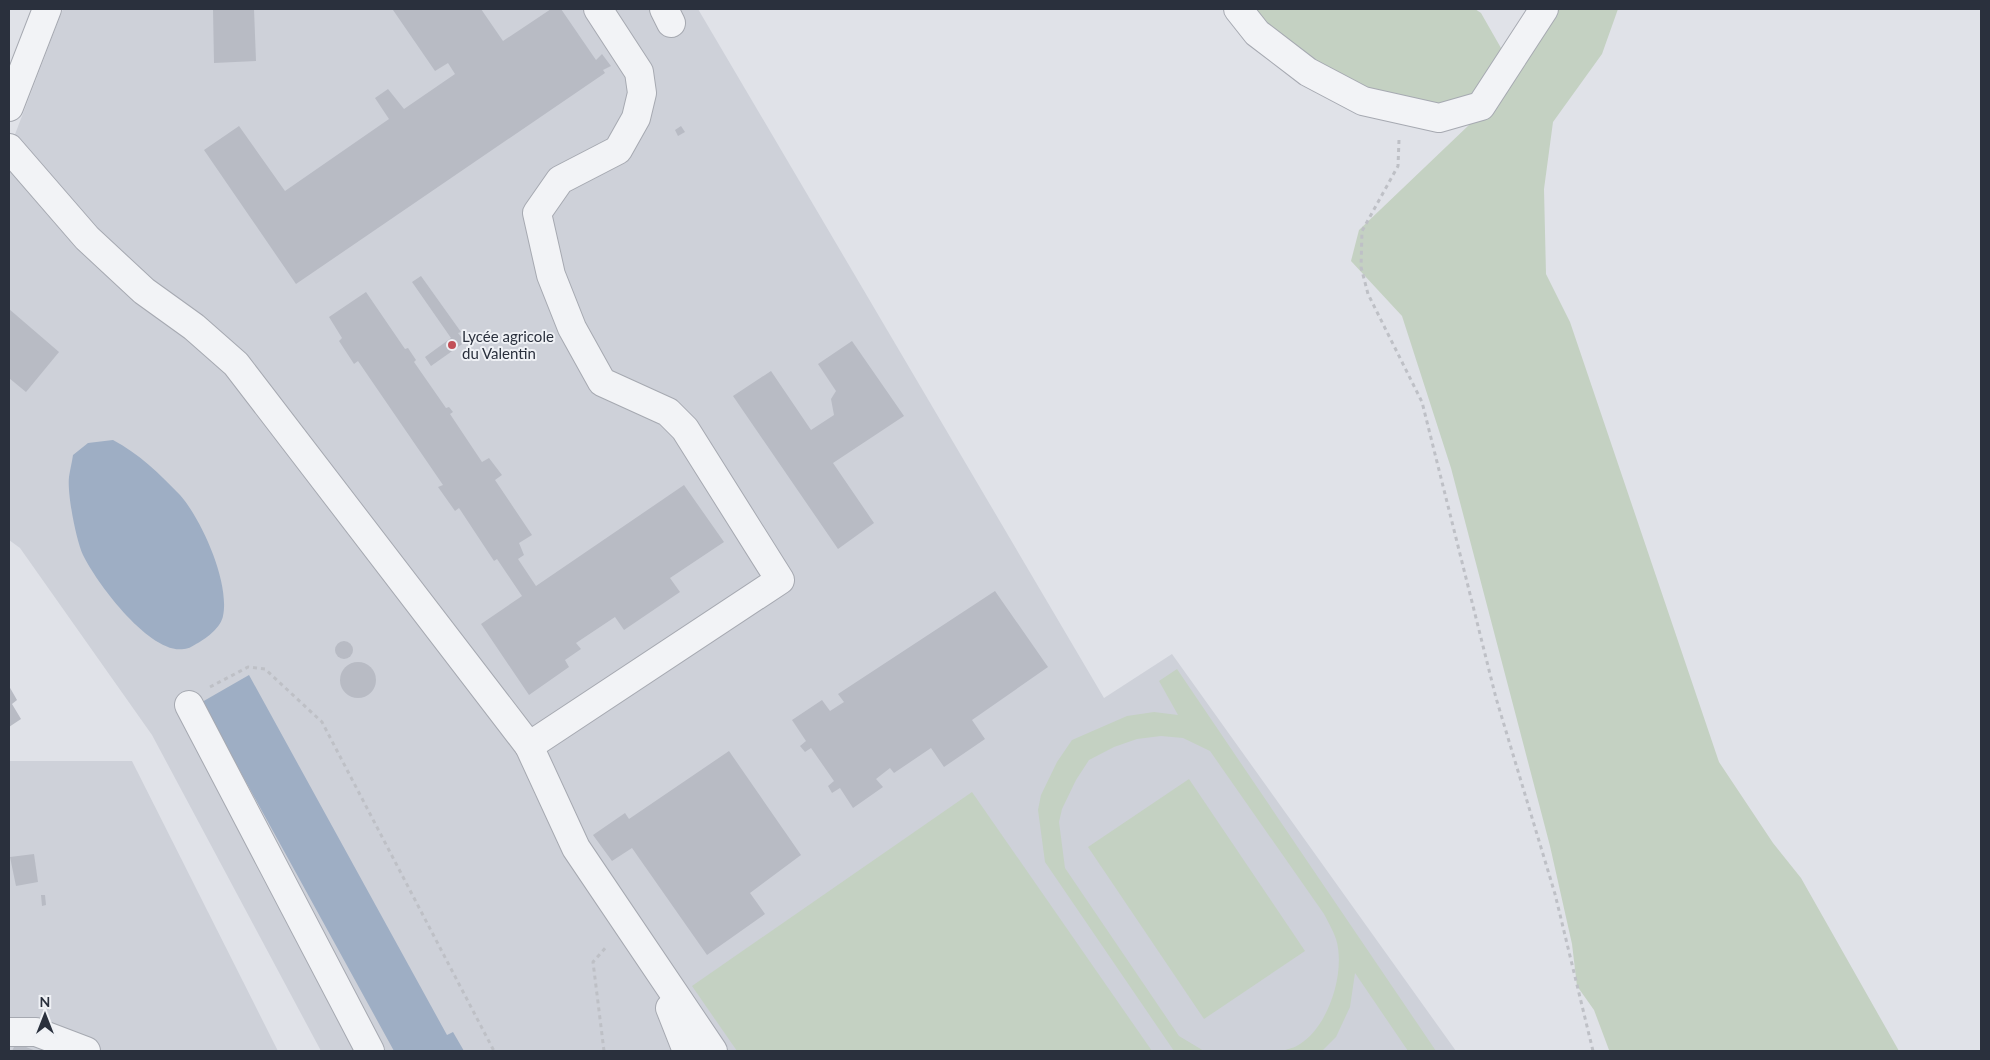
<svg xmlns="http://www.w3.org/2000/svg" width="1990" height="1060" font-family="Lato,sans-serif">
  <rect width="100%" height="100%" fill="#e0e2e8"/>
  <g fill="#ced1d9">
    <polygon points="63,9 698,9 1104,698 1172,654 1456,1051 321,1051 152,735 20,548 9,540 9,150"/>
    <polygon points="9,761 132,761 278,1051 9,1051"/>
  </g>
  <g fill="#c4d1c2">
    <polygon points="1248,9 1475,9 1481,13 1509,62 1544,9 1618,9 1602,54 1553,122 1544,189 1546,274 1570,322 1719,762 1773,843 1801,878 1899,1051 1609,1050 1594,1010 1577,986 1572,944 1550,846 1451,468 1402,316 1351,261 1359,230 1469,125 1439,110 1327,78"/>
    <path d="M 1177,669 L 1436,1051 L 1408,1051 L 1355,973 L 1350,1007 L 1336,1037 L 1322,1051 L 1282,1051 C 1287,1049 1295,1048 1300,1044 C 1329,1026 1346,971 1336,939 C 1333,930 1328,922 1324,914 L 1210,751 L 1183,738 L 1161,736 L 1137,739 L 1114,747 L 1089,760 L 1076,780 L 1062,809 L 1059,822 L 1065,868 L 1179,1036 L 1204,1051 L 1174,1051 L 1045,862 L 1038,810 L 1041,795 L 1057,762 L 1072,740 L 1127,716 L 1154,712 L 1178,715 L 1159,681 Z"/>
    <polygon points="1189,779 1305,951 1204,1019 1088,847"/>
    <polygon points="972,792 1152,1051 737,1051 692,986"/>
  </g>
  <g fill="#9eaec4">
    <path d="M 113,440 C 138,453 160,474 180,495 C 202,520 230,583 223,616 C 221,627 207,638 198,643 C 194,645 189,649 184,649 C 150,655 96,582 83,555 C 76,540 67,493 69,477 C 70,470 72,462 73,455 L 88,443 Z"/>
    <polygon points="249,675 447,1035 453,1032 464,1051 394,1051 202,702"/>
  </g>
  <g fill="#b8bbc4">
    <polygon points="213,9 254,9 256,61 214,63"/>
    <polygon points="395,9 481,9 503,41 551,9 561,9 596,60 602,54 611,66 603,70 605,73 296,284 204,150 239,126 285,191 389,119 375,98 388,89 404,109 455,74 448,63 435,71 393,10"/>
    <polygon points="681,126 685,132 678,136 675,130"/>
    <polygon points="421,276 461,332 458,333 465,342 431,366 425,357 451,338 412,282"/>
    <polygon points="366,292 405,349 408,348 416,360 414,362 446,408 449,407 453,412 450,414 482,462 489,458 502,475 495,480 532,535 519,543 524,555 518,559 536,586 684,485 724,542 670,578 680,592 624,630 615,617 576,643 581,649 565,660 569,667 529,695 481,624 522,596 497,559 494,561 459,508 455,511 438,487 443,485 358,361 354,364 339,341 342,338 329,317"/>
    <polygon points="9,309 59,352 26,392 9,378"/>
    <polygon points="852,341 904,416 833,463 874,523 838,549 733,396 771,371 811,430 834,415 831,399 836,391 818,364"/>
    <polygon points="995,591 1048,667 972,720 985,739 944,767 931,748 894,773 890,768 876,779 883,787 853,808 840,788 832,793 828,786 834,781 811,748 805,752 800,746 806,741 792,720 822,700 830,711 844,702 838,694"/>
    <circle cx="344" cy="650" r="9"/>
    <circle cx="358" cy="680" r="18"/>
    <polygon points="9,686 17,700 12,704 21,719 9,727"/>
    <polygon points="729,751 801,855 750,893 765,914 707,955 632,848 612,861 593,835 625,813 629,819"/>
    <polygon points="34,854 38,882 16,886 10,857"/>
    <polygon points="41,895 45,895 46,905 42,906"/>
    <polygon points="16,1043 36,1051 12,1051"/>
  </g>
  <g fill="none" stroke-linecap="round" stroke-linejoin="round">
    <defs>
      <g id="minor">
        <polyline points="664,9 671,23"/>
        <polyline points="1238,9 1257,33 1308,72 1363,101 1439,118 1481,106 1544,9"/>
        <polyline points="9,107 47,9"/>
        <polyline points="9,148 87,238 144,291 194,327 236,364 529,746 780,580 685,429 668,412 602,382 572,328 551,275 537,213 560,180 618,150 636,118 642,93 639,72 598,9"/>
        <polyline points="189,705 370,1051"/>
        <polyline points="529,746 576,848 713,1051"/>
        <polyline points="670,1008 687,1051"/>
        <polyline points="9,1032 36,1032 86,1051"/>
      </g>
    </defs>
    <use href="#minor" stroke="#a6a9b1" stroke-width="30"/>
    <g stroke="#bec0c6" stroke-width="3" stroke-dasharray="4 4" stroke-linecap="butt">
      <polyline points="1399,140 1398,166 1362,231 1361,267 1368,294 1422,402 1496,698 1555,894 1593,1051"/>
      <polyline points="210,687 248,667 265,669 322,722 494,1051"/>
      <polyline points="604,1051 593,962 607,946"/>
    </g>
    <use href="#minor" stroke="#f2f3f6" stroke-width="28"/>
  </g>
  <circle fill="#c25058" stroke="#eff1f5" stroke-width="2" cx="452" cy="345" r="5"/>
  <g text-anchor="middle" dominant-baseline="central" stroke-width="4" stroke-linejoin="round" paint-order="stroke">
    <g font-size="15" fill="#2a303d" stroke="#eff1f5" text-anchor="start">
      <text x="462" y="336">Lycée agricole<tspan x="462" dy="17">du Valentin</tspan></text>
    </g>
  </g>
  <rect width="1990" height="1060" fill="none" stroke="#2a303d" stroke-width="20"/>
  <g transform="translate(45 1015)" stroke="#eff1f5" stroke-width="4" paint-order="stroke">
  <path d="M0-4L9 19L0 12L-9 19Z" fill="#2a303d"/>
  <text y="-8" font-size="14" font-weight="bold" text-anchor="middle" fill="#2a303d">N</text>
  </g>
</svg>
